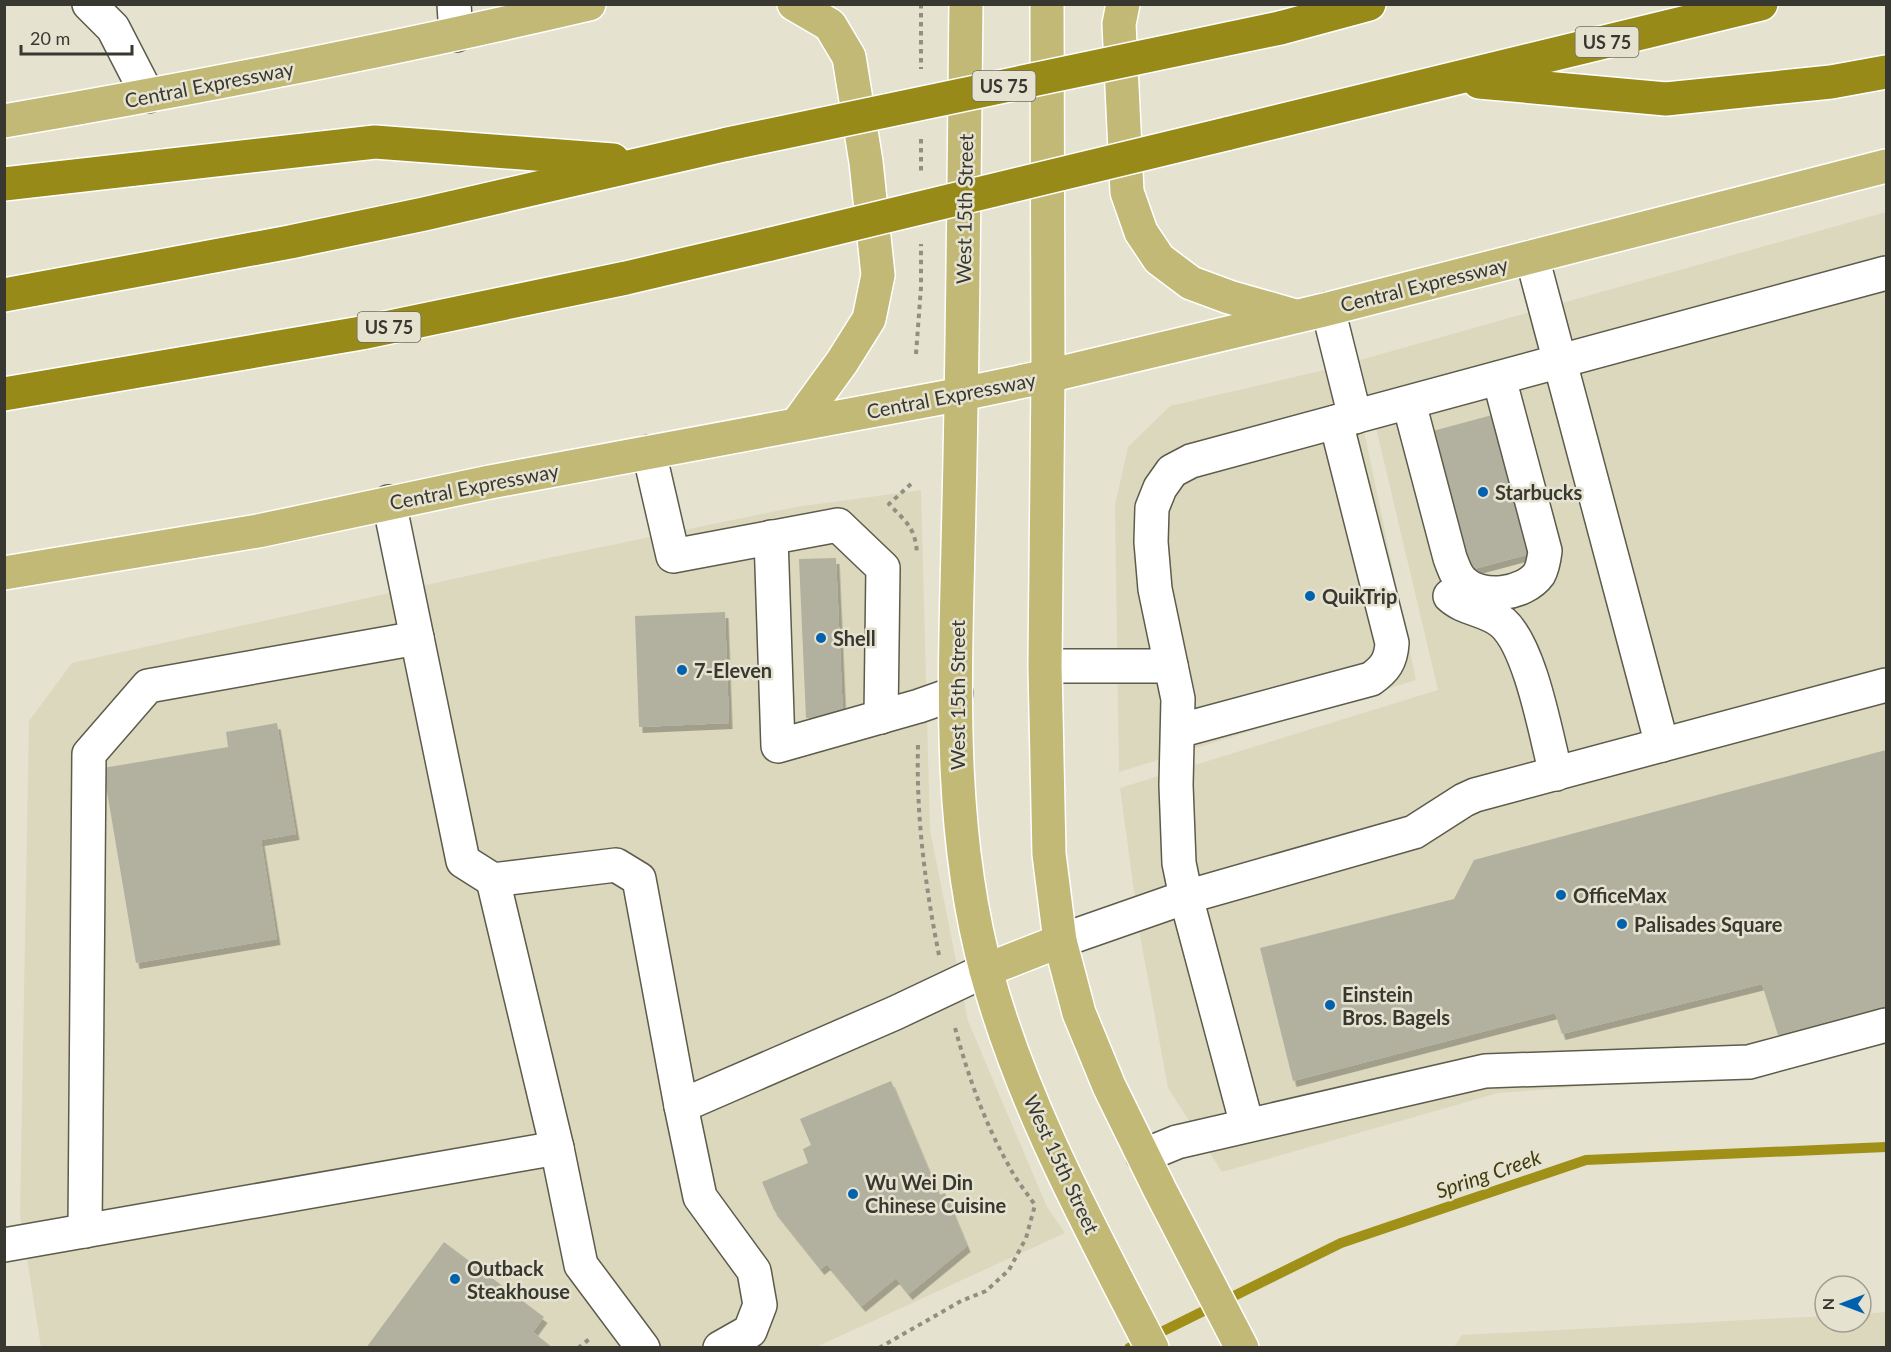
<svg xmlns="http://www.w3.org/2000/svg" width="1891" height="1352" font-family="Lato,sans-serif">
  <defs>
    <filter id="shadow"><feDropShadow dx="3.5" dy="6" stdDeviation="0" flood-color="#0004"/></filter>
  </defs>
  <rect width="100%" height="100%" fill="#e5e2d0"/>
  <g fill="#dcd8be">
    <polygon points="1886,212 1886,1040 1775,1072 1498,1093 1222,1172 1168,1088 1140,935 1120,788 1438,690 1360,360"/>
    <polygon points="1350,364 1416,680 1119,772 1115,505 1128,447 1170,406"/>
    <polygon points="921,490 930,830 968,1021 1047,1207 1065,1233 816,1347 41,1347 20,1215 29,721 72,663 558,556 796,507"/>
    <polygon points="1886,1312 1886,1347 1454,1347 1462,1335 1825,1316 1825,1322 1861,1322 1861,1314"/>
  </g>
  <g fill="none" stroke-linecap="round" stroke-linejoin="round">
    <polyline stroke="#a09018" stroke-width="10" points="1129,1348 1341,1243 1586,1160 1886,1147"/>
  </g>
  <g fill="#b2b09e" filter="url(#shadow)">
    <polygon points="1496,414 1533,553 1470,570 1433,431"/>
    <polygon points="836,558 843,716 806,718 799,559"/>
    <polygon points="725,612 729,723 639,727 635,616"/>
    <polygon points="277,723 296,834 261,840 277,939 136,963 103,768 228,747 226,732"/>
    <polygon points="1886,750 1886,1006 1778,1035 1762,984 1562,1034 1555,1013 1293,1081 1260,948 1454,899 1474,860"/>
    <polygon points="891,1081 939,1195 945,1193 967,1246 909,1294 896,1278 862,1306 827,1264 821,1269 774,1210 762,1182 808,1163 803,1149 811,1145 800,1119"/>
    <polygon points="444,1242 544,1317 533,1332 553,1348 366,1348"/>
  </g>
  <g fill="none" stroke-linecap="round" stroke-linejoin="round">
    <defs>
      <g id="minor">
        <polyline points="89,4 113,28 148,96"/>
        <polyline points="454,4 456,35"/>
        <polyline points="1532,257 1662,745"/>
        <polyline points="1328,309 1355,417"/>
        <path d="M 1409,403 L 1450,558 C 1453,566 1456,576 1463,582 C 1481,600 1524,595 1539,574 C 1543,567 1544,559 1545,551 L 1499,378"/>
        <polyline points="649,452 673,556 838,525 883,568 881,717"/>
        <polyline points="389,502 463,861 493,880 616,865 639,879 681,1106"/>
        <polyline points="771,537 778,746 919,706 956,693"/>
        <path d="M 1450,596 C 1465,610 1487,609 1503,623 C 1531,648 1546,736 1556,774"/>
        <polyline points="1045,666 1171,666"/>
        <path d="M 1178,731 L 1371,679 C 1385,669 1391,661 1392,643 L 1336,422"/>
        <polyline points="493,880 557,1148"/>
        <polyline points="1060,941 1186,897 1414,832 1464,800 1475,795 1886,685"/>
        <polyline points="1247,1125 1186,897 1179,863 1176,785 1178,699 1155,589 1151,542 1152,508 1160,488 1172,471 1191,461 1886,273"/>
        <polyline points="1143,1156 1177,1142 1485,1071 1749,1062 1886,1025"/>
        <polyline points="85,1231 89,754 148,686 417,638"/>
        <polyline points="4,1245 557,1148 581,1265 643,1348"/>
        <polyline points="720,1348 750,1331 760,1305 754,1271 700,1197 681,1106 895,1013 986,970"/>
      </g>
      <g id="major">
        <polyline points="794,4 830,25 849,57 866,162 878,275 869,319 842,362 797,424"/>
        <path d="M 966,4 C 964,171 963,338 959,504 C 956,661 945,821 987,974 C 1023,1106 1090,1227 1152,1348"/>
        <polyline points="1047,4 1048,376 1045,666 1049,854 1060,941 1079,1013 1109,1086 1160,1190 1242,1348"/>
        <polyline points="1123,4 1119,24 1127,192 1141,232 1159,259 1191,283 1229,297 1292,315"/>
        <path d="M 4,121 C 201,87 396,49 589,4"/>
        <polyline points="4,573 258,531 490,482 962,394 1048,376 1328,309 1886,166"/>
        <polyline points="986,970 1060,941"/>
      </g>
      <g id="highway">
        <polyline points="1280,28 1369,4"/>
        <polyline points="1479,82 1666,99 1831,82 1886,72"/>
        <polyline points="1226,134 1761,4"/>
        <polyline points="4,184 375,142 613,160"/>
        <polyline points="4,295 290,242 424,214 728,144"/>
        <polyline points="4,394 361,333 626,278 771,244"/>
      </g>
    </defs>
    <use href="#minor" stroke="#5d5b4b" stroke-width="36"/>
    <use href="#major" stroke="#fff" stroke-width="36"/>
    <use href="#highway" stroke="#fff" stroke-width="36"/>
    <g stroke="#918f82" stroke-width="4" stroke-dasharray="4.5 4.5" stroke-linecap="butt">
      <polyline points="921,4 921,69"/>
      <polyline points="921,139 921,171"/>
      <polyline points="916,354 921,287 921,244"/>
      <path d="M 911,484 L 889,504 C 906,522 916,528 917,555"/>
      <path d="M 918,745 C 916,816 925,885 939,955"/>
      <polyline points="578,1348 592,1337"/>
      <path d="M 879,1348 L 961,1301 L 986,1291 L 1009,1270 L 1026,1238 L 1035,1205 C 1026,1192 1016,1180 1009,1166 C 984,1122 967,1073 954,1024"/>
    </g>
    <use href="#minor" stroke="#fff" stroke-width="33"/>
    <use href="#major" stroke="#c1b975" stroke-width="33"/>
    <use href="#highway" stroke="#988a19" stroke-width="33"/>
    <defs>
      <g id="highway-bridge">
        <polyline points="728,144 1280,28"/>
        <polyline points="771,244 1226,134"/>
      </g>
    </defs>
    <use href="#highway-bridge" stroke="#fff" stroke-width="36" stroke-linecap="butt"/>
    <use href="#highway-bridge" stroke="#988a19" stroke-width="33"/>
  </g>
  <g fill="#0062ae" stroke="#e5e2d0" stroke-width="2">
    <circle cx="1483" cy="492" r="6"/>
    <circle cx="1310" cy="596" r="6"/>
    <circle cx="821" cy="638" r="6"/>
    <circle cx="682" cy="670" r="6"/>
    <circle cx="1561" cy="895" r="6"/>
    <circle cx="1622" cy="924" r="6"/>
    <circle cx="1330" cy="1005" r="6"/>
    <circle cx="853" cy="1194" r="6"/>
    <circle cx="455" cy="1279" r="6"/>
  </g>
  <g text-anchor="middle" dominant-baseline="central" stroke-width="5" stroke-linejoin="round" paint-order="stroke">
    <g fill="#e5e2d0" stroke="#6c6a60" stroke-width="1.5">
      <rect x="1575.5" y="27" width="63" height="30" rx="4.5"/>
      <rect x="972.5" y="71" width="63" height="30" rx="4.5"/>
      <rect x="357.5" y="312" width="63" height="30" rx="4.5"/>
    </g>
    <g font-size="18" font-weight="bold" fill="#383730">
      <text x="1607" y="42">US 75</text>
      <text x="1004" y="86">US 75</text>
      <text x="389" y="327">US 75</text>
    </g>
    <g font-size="20" fill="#383730" stroke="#e5e2d0">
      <text transform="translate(209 84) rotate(-11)">Central Expressway</text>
      <text transform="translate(964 209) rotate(-89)">West 15th Street</text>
      <text transform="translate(1424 284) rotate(-14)">Central Expressway</text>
      <text transform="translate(951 395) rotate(-11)">Central Expressway</text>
      <text transform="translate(474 486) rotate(-11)">Central Expressway</text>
      <text transform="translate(957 695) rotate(-90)">West 15th Street</text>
      <text transform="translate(1062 1164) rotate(65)">West 15th Street</text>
    </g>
    <g font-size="20" font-weight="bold" fill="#383730" stroke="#e5e2d0" text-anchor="start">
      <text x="1495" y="492">Starbucks</text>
      <text x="1322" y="596">QuikTrip</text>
      <text x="833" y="638">Shell</text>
      <text x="694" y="670">7-Eleven</text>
      <text x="1573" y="895">OfficeMax</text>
      <text x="1634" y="924">Palisades Square</text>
      <text x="1342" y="994">Einstein<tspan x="1342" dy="23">Bros. Bagels</tspan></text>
      <text x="865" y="1182">Wu Wei Din<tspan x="865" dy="23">Chinese Cuisine</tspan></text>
      <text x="467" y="1268">Outback<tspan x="467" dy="23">Steakhouse</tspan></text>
    </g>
    <g font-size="21" font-style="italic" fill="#423b0d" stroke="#e5e2d0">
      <text transform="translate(1488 1173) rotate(-19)">Spring Creek</text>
    </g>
  </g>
  <rect width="1891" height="1352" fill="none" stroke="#383730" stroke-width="12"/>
  <g transform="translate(1843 1304) rotate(270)"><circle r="28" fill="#e5e2d0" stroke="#a09e90" stroke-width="1.5"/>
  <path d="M0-4.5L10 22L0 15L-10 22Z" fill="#0062ae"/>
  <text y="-9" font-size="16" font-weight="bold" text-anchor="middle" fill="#383730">N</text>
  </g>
  <path d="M21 45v9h111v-9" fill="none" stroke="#383730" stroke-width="3"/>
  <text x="30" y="45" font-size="18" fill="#383730" stroke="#e5e2d0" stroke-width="4.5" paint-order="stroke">20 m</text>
</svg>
